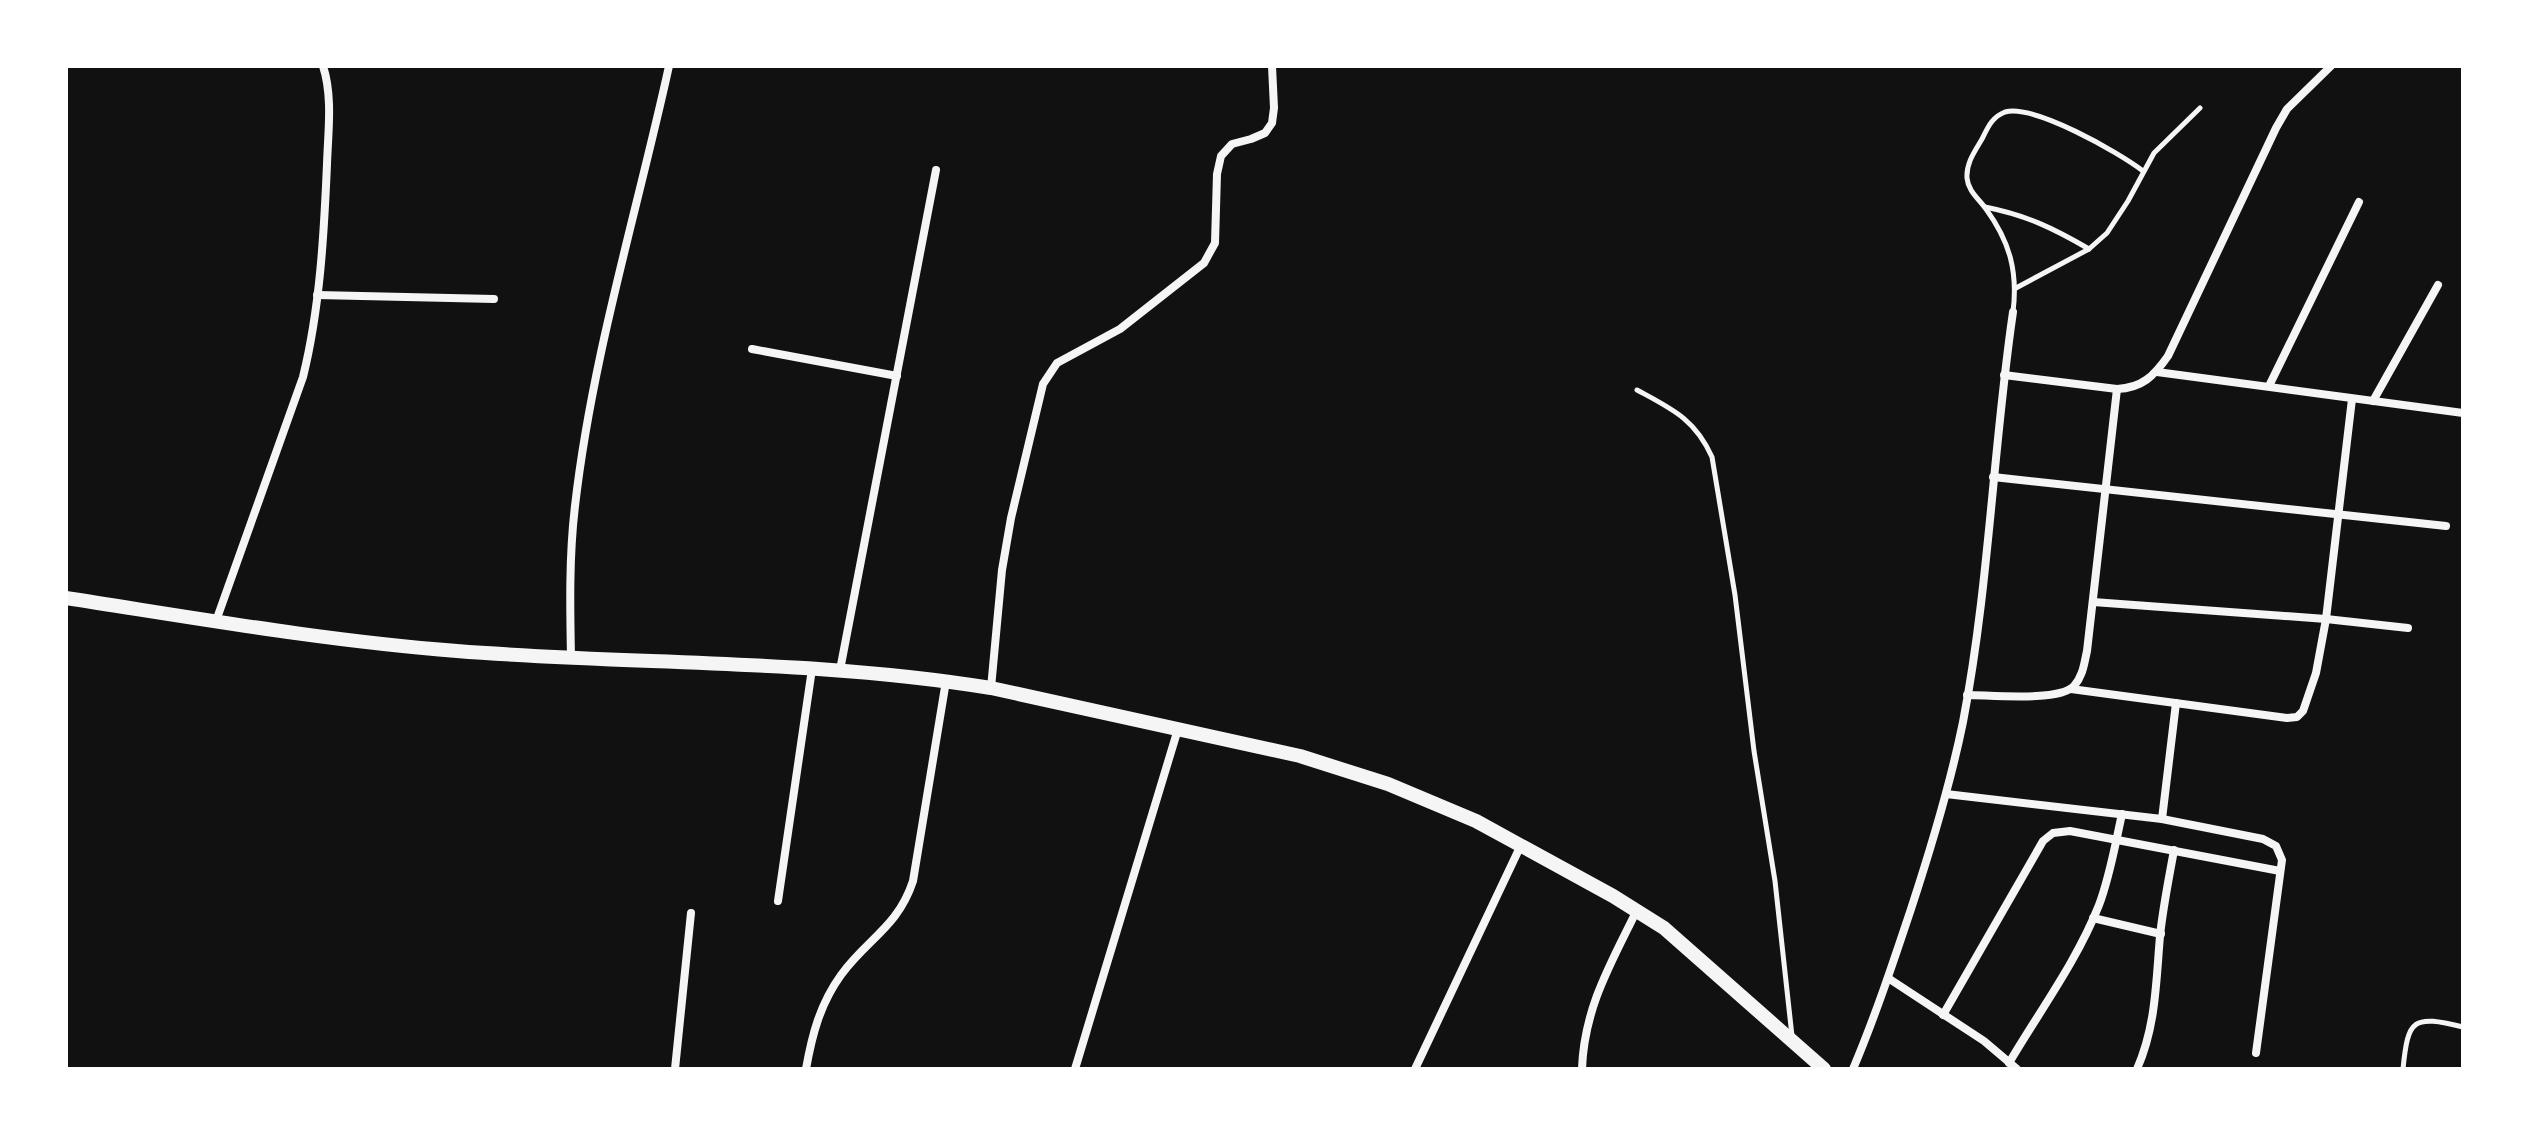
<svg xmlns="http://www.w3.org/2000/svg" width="2529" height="1135" font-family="'DejaVu Sans',sans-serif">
  <rect width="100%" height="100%" fill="#111"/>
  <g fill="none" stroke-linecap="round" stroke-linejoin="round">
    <g stroke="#f5f5f5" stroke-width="5">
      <path d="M 1985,207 C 2026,215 2053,228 2089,249"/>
      <polyline points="2016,288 2089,249 2107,233 2128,201 2154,153 2200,108"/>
      <path d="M 2013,312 C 2018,272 2010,242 1986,209 C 1979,199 1968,191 1967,178 C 1966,163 1975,151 1982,139 C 1988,127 1992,117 2005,112 C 2034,104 2118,152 2143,171"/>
      <path d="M 1637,390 C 1672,409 1695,419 1712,457 L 1735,595 L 1754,751 L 1775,881 L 1792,1036"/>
      <path d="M 2403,1069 C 2408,1018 2413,1015 2463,1027"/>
    </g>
    <g stroke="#f5f5f5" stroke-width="8">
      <polyline points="317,295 494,299"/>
      <polyline points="752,349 897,376"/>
      <polyline points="2157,372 2463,413"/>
      <path d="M 2004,375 L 2117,389 C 2142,388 2154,376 2168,356 L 2276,128 L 2287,109 L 2331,66"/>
      <polyline points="2269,386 2359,202"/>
      <polyline points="2373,401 2438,285"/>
      <polyline points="1993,477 2446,526"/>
      <polyline points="2093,602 2326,619 2408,628"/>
      <path d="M 216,621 L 303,377 C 320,308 324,234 327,164 C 328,132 333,97 323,66"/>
      <path d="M 571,657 C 570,607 569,556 575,506 C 592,357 637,212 669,66"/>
      <polyline points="840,670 936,170"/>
      <polyline points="991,688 1002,570 1011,518 1043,384 1057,363 1120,329 1204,263 1215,243 1217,174 1221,156 1232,144 1251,139 1265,133 1272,123 1274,108 1272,66"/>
      <polyline points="2071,689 2287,718 2297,717 2303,711 2316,673 2326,619 2352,399"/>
      <path d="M 1967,695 C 1990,695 2059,702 2074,686 C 2083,676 2084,664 2087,651 L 2117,389"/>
      <polyline points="1946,794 2162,819 2263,839 2276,846 2282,860 2256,1053"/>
      <polyline points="2162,819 2176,703"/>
      <polyline points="778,901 812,669"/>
      <polyline points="2093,918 2161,934"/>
      <polyline points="1888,978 1984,1041 2017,1069"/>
      <polyline points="1943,1015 2043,841 2053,833 2070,831 2280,871"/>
      <path d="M 2009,1063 C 2039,1012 2077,961 2099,905 C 2110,876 2115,845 2122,814"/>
      <polyline points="675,1069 691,913"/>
      <path d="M 806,1069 C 812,1035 820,1004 841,975 C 867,939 898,927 913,881 L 946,681"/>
      <polyline points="1075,1069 1178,729"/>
      <polyline points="1415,1069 1521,845"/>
      <path d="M 1582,1069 C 1584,1009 1610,965 1636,912"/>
      <path d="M 1853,1069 C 1875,1017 1893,963 1911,909 C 1931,848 1950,786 1963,722 C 1989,587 1993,448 2013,312"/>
      <path d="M 2137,1069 C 2156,1026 2156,982 2160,936 C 2163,907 2169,878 2174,850"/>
    </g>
    <path stroke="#f5f5f5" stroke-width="14" d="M 66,598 C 196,618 326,641 457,651 C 635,665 814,659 991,688 L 1300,756 L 1388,784 L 1476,821 L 1613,896 L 1664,928 L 1824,1069"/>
  </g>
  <rect width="2529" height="1135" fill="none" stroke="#ffffff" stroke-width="136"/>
</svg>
